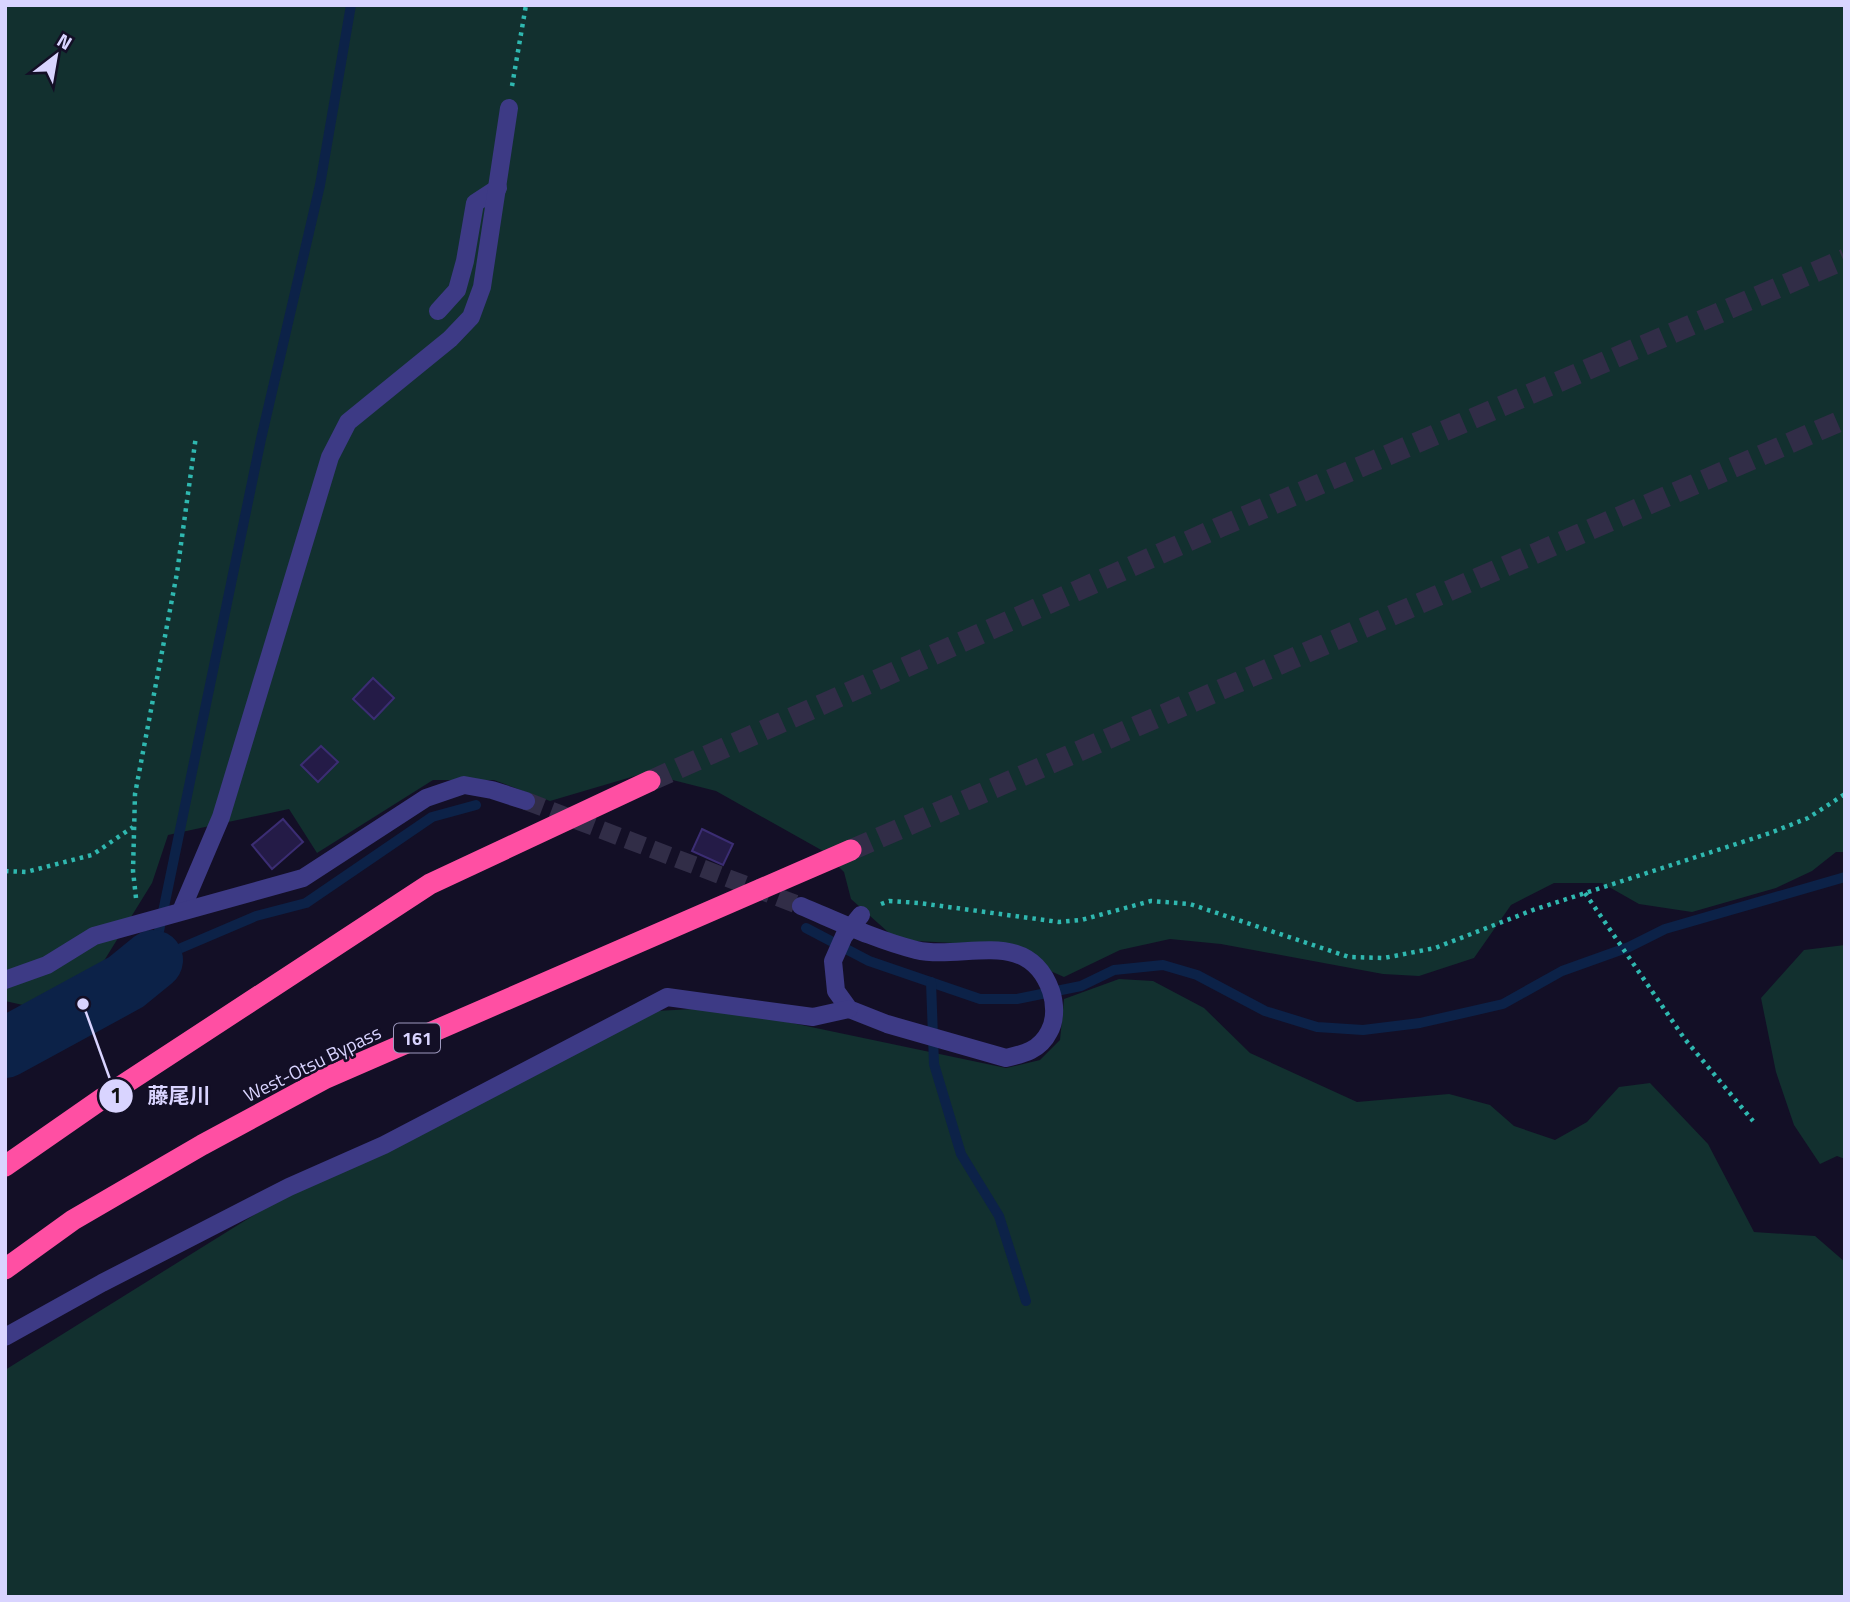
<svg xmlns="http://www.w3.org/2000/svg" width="1850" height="1602" font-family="'Titillium Web','Noto Sans JP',sans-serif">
  <rect width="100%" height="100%" fill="#130f26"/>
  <g fill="#12302f">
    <polygon points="5,5 1845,5 1845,852 1836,852 1812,871 1776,888 1692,912 1639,904 1602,883 1554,883 1511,905 1474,958 1419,976 1383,974 1221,944 1170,939 1120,950 1064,977 992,945 897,940 851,899 844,872 823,851 716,791 645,773 550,801 494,780 433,780 317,853 289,809 168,835 152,883 94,977 50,1011 5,1001"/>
    <polygon points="1845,945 1845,1159 1837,1156 1820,1164 1794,1125 1776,1072 1761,998 1804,950"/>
    <polygon points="1119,979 1153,981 1204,1008 1250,1053 1357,1102 1449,1094 1490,1105 1514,1126 1555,1140 1587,1122 1619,1087 1650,1083 1708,1144 1754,1232 1815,1236 1845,1262 1845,1597 5,1597 5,1370 270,1205 656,1011 693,1009 773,1019 1006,1068 1040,1060 1060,1040 1064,999"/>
  </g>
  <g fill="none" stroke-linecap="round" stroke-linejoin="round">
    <g stroke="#0c2248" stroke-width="10">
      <polyline points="806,928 869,961 980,999 1017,999 1081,986 1114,970 1163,965 1197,975 1265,1011 1317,1027 1363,1030 1420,1023 1503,1004 1562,971 1629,947 1665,929 1845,877"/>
      <polyline points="153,960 261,439 320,185 351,5"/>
      <polyline points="153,960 256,916 306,903 432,817 476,805"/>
      <polyline points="931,982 934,1064 961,1154 999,1216 1026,1301"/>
    </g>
    <polyline stroke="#0c2248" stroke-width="60" points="5,1048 126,982 153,960"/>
  </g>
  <g fill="#241b47" stroke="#3b2d73" stroke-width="2">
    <polygon points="373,678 394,698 374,719 353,699"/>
    <polygon points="321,746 338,762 318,782 301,765"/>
    <polygon points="283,819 303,842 272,869 252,845"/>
    <polygon points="702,829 733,844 723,865 692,851"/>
  </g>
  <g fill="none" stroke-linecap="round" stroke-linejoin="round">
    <polyline stroke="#312d47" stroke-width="18" stroke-dasharray="18 9" stroke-linecap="butt" points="526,801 801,906"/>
    <g stroke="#312d47" stroke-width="21" stroke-dasharray="21 10" stroke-linecap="butt">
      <polyline points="650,781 1220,527 1845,259"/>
      <polyline points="851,850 1845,419"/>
    </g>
    <g stroke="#2fb8b0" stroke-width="4.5" stroke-dasharray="3.5 5" stroke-linecap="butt">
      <polyline points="512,86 526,5"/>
      <polyline points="5,871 26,872 92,855 133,827"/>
      <polyline points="1585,893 1684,1038 1753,1121"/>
      <polyline points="136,898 133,871 135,794 177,573 196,436"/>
      <polyline points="881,904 889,901 919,903 1059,922 1081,920 1151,901 1190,904 1349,957 1384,958 1435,948 1533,910 1770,833 1808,818 1845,794"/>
    </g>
    <g stroke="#3d3a85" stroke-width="18">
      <polyline points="438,311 457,290 465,261 475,203 498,188"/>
      <path d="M 801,906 C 839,922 876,940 916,950 C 964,961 1028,926 1051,991 C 1055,1003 1056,1020 1049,1032 C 1040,1050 1024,1054 1006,1058 L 887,1024 L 849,1009 L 836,991 L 833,961 L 844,936 L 861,915"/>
      <polyline points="181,911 221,817 330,457 348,422 450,339 471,317 482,287 509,108"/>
      <polyline points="5,980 47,965 94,936 303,878 426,798 464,785 492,790 526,801"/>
      <polyline points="5,1337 102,1283 289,1187 384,1145 667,997 813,1017 849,1009"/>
    </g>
    <g stroke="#ff4fa3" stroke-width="21">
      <polyline points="5,1166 103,1098 430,884 650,781"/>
      <polyline points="5,1269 73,1220 202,1145 326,1078 851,850"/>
    </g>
  </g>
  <g text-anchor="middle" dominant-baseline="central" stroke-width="5" stroke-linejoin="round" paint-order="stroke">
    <rect fill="#130f26" stroke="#9e99be" stroke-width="2" x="394" y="1023.5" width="46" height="29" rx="5"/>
    <g font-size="18" font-weight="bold" fill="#d9d4ff">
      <text x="417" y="1038">161</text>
    </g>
    <g font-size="19" fill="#d9d4ff" stroke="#130f26">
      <text transform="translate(312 1063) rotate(-26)">West-Otsu Bypass</text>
    </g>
  </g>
  <path fill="none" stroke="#d9d4ff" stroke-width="2.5" d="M83 1004L116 1096"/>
  <g fill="#d9d4ff" stroke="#130f26" stroke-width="2.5">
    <circle cx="83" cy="1004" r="7"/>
    <circle cx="116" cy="1096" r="18"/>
  </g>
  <g font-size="21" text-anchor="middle" font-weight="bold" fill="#111">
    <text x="116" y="1103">1</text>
  </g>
  <g font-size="21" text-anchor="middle" font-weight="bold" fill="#d9d4ff" stroke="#130f26" stroke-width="5" stroke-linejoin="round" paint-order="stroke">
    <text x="179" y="1103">藤尾川</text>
  </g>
  <rect width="1850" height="1602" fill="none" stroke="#d9d4ff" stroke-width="14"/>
  <g transform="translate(56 56) rotate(31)" stroke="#130f26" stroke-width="5" paint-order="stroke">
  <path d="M0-5L12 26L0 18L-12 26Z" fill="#d9d4ff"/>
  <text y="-10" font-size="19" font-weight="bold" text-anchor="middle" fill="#d9d4ff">N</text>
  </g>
</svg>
